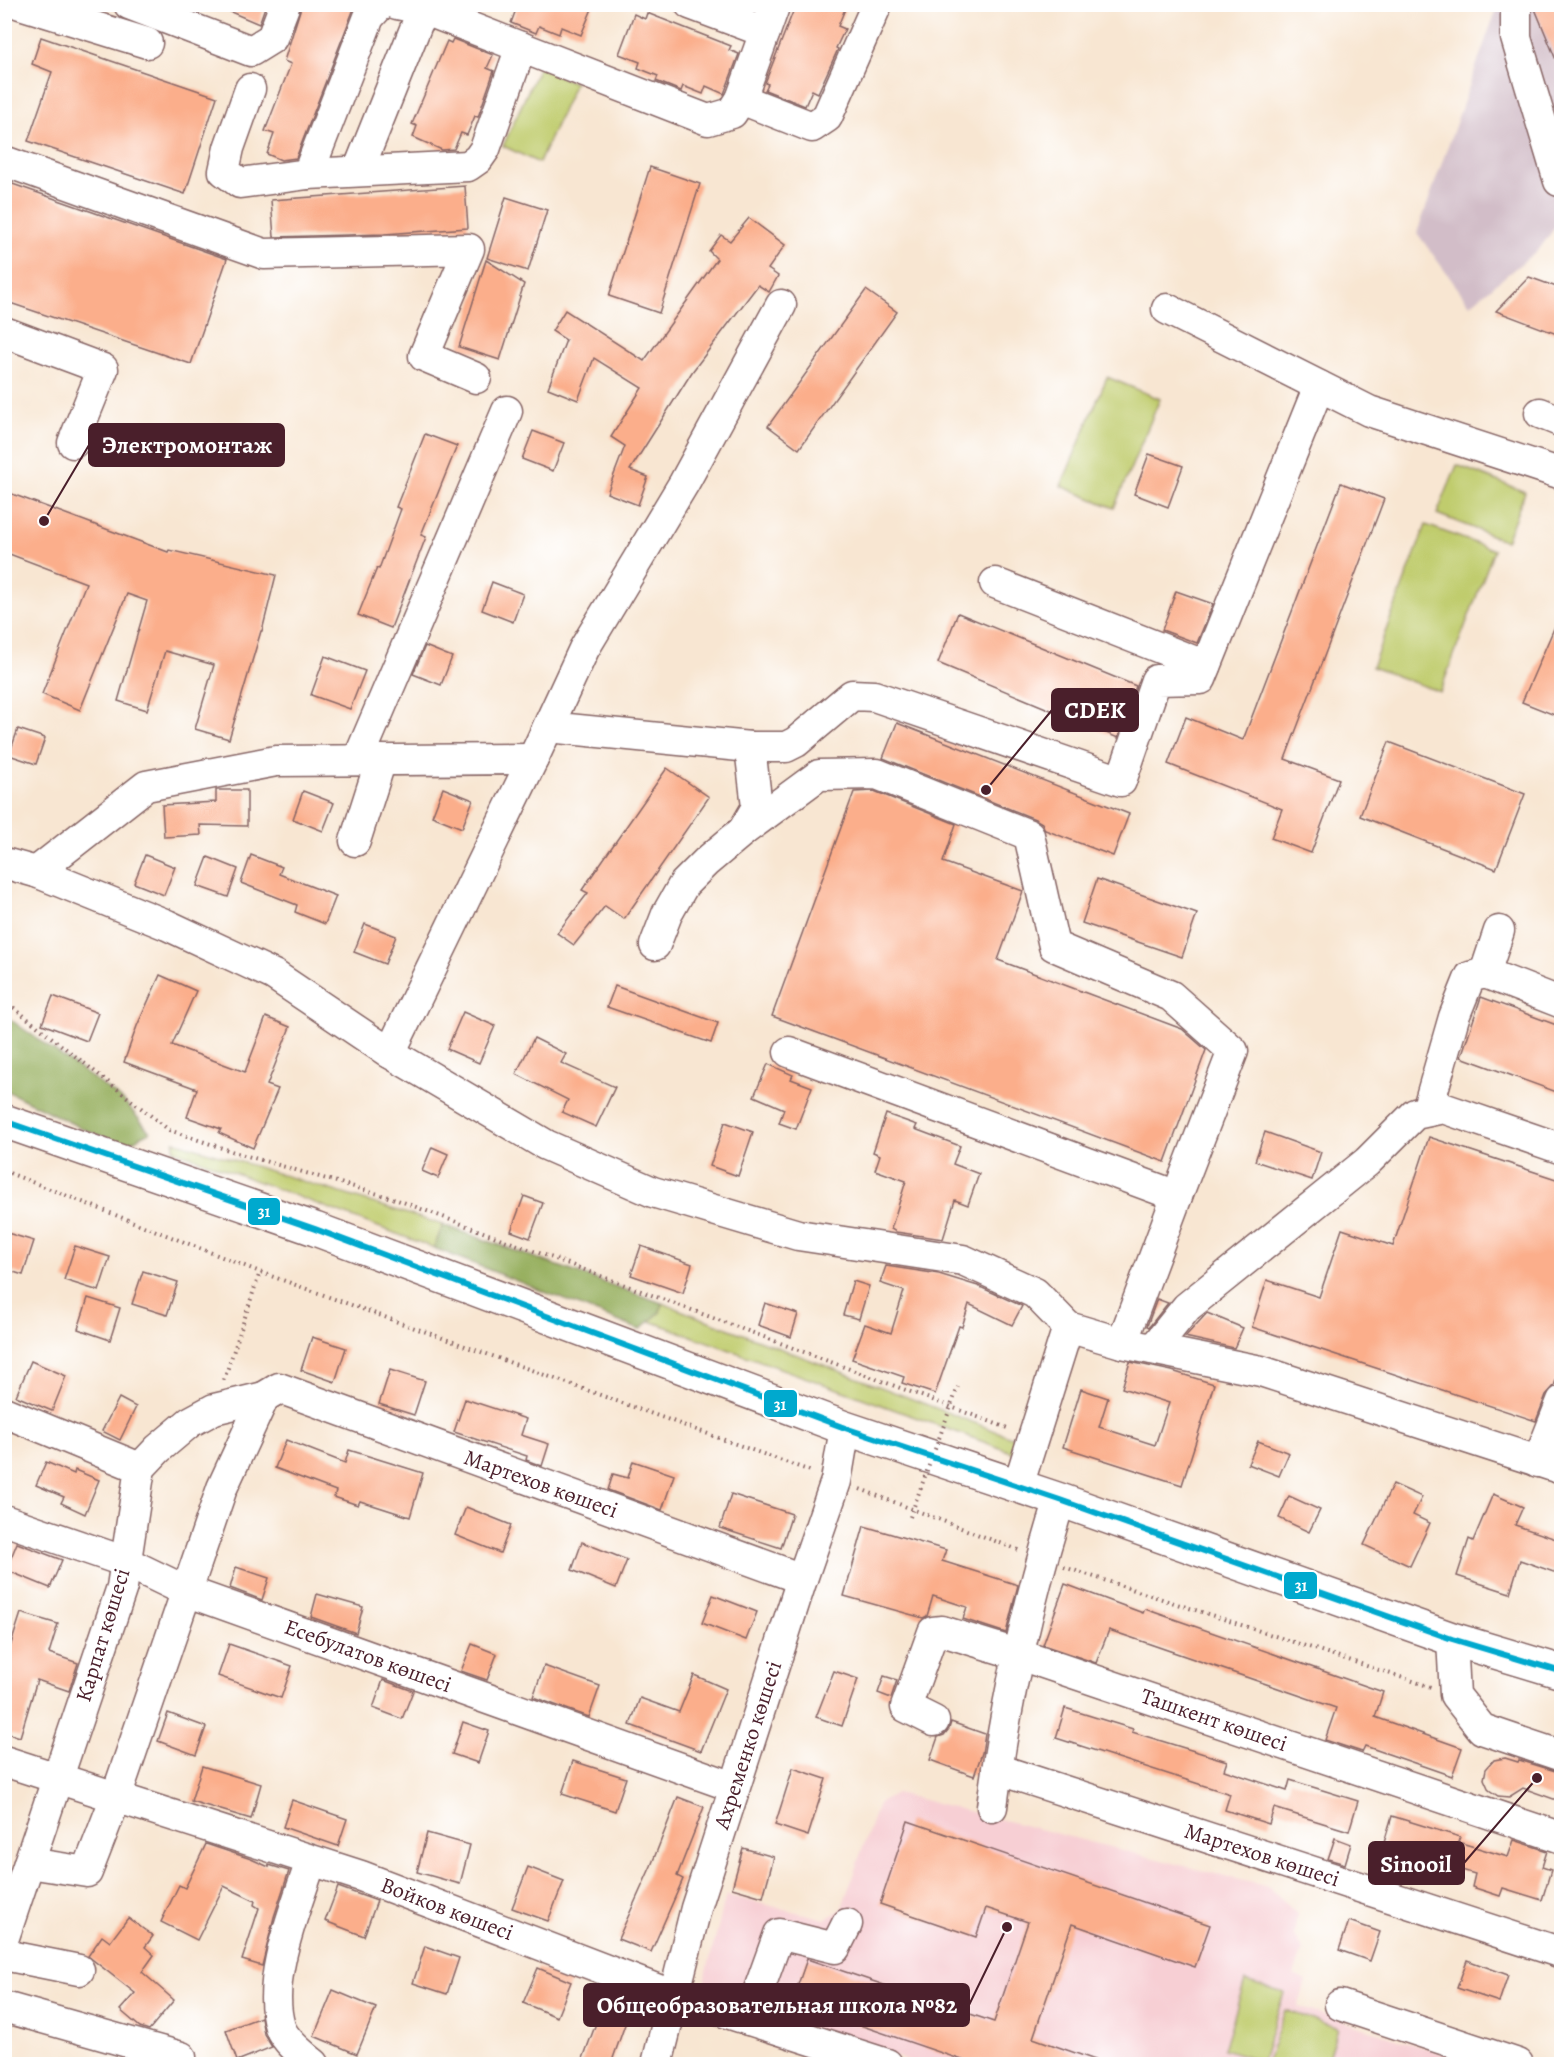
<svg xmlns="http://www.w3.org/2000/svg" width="1566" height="2069" font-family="Alegreya,serif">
  <rect width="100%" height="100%" fill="#fff"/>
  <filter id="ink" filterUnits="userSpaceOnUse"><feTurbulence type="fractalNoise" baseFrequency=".0167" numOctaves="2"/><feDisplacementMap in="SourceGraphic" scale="12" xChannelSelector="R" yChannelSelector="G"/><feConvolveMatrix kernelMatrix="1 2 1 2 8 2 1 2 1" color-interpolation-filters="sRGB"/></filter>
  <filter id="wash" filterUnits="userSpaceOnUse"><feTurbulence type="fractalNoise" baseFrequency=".008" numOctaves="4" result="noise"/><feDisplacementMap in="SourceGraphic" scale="24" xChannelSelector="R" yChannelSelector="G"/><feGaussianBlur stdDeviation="1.35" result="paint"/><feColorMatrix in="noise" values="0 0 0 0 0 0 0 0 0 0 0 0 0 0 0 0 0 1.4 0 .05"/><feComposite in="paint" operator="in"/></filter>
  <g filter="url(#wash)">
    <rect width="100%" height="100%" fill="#f8e6d2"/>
    <polygon fill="#f7cfd4" points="896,1793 1268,1887 1297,1914 1294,1936 1303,1950 1294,1975 1306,1981 1298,2007 1476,2064 917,2064 702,1991 726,1895 825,1919 841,1910 878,1804"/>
    <polygon fill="#d2bdc8" points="1498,5 1561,5 1561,219 1540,248 1470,305 1417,233"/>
    <g fill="#c0cc6d" stroke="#85764c" stroke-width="1.5">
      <polygon points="539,67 575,83 539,163 503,146"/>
      <polygon points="1107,377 1160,399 1114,508 1061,486"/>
      <polygon points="1457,465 1525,492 1506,541 1437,514"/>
      <polygon points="1426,525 1494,550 1440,692 1372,667"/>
      <polygon points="174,1141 443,1225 434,1248 174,1150"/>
      <polygon points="662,1303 1027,1443 1017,1454 650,1321 660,1312"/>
      <polygon points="1245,1981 1284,1993 1262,2061 1224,2049"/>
      <polygon points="1285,2010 1338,2028 1326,2064 1266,2064"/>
    </g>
    <g fill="#98b060" stroke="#716846" stroke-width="1.5">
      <polygon points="4,1015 123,1100 150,1132 125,1145 83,1129 5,1090"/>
      <polygon points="443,1225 662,1303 660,1312 640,1330 434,1248"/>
    </g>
    <g id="blocks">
      <g fill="#fbae8b">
        <polygon points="212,4 266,4 259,24"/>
        <polygon points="302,4 357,4 353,11 296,158 281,160 267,154 274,134 265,131 291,64 284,61"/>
        <polygon points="518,4 594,4 581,35 561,27 559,34 539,26 536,33 511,23"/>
        <polygon points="796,4 847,4 838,26 845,29 836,48 838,49 818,93 812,90 805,106 765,90 768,84 765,83"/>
        <polygon points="1533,4 1562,4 1562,72 1561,72"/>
        <polygon points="647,13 731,46 729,50 739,54 724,94 706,86 703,94 683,86 681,91 656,81 658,76 638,68 640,62 619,54 634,14 645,19"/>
        <polygon points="41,37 217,97 185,194 28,141 52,72 32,64"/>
        <polygon points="453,39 493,55 487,68 494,71 478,117 475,116 467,135 461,133 454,149 442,150 413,137 417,126 412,124 447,41 451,43"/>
        <polygon points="650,167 700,184 659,313 609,296"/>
        <polygon points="4,181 227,259 191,364 4,301"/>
        <polygon points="465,186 468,228 384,234 274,237 271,200"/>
        <polygon points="506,197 547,210 528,271 487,258"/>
        <polygon points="749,218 785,245 768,269 778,276 769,292 758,285 692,372 630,470 648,477 638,505 607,493 625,446 611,437 642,388 594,358 578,400 548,388 566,340 552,331 565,310 644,361 717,259 709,251 721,235 730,241"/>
        <polygon points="486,260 524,284 500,360 459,347"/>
        <polygon points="1529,277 1562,289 1562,336 1496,311"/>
        <polygon points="866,290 897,312 799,449 768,426"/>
        <polygon points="533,431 564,443 553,471 522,459"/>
        <polygon points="425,434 457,446 421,535 426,537 391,628 358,615 377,568 379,569 401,509 396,507"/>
        <polygon points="1149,454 1183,466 1168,507 1134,494"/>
        <polygon points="1341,483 1384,499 1285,759 1339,779 1311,853 1271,838 1282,809 1168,764 1186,717 1243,740"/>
        <polygon points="4,491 168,552 169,550 276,575 262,631 261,631 229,739 195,729 214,665 165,651 147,710 118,701 147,601 127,594 80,710 42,694 86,583 4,552"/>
        <polygon points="492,582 523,594 513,622 482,610"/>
        <polygon points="1176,591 1213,604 1197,643 1162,630"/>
        <polygon points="1562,610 1562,718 1522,702"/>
        <polygon points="958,613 1136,686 1118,738 938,663"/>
        <polygon points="425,646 452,657 441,685 413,674"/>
        <polygon points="325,656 365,671 350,709 311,695"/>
        <polygon points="897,723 1129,814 1113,856 1045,830 1042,823 1035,819 883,758"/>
        <polygon points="18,729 45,738 36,764 9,755"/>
        <polygon points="1389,742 1525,794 1496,869 1360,816"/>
        <polygon points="667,768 709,797 624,919 605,906 574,945 557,933 588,893 582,890"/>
        <polygon points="443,788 473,800 462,828 432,816"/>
        <polygon points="216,790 247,790 247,826 200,825 201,835 164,837 162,805 216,802"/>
        <polygon points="303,791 334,803 323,831 293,819"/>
        <polygon points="874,791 956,824 943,862 1023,891 998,960 1182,1029 1206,1050 1165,1162 772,1016 854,792"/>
        <polygon points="145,855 175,867 164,895 134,883"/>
        <polygon points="251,855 282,867 279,874 336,896 325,924 295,912 297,905 241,883"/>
        <polygon points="208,857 238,869 228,897 197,886"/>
        <polygon points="1097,879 1197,914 1182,957 1082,923"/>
        <polygon points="365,924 396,936 385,964 354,952"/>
        <polygon points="160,975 196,991 172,1045 245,1072 266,1017 290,1027 267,1085 278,1089 253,1148 219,1133 221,1129 187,1117 197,1089 124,1062 137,1026"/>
        <polygon points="615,986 718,1023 711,1043 607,1007"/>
        <polygon points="53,996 98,1013 87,1041 42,1024"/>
        <polygon points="1481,997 1562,1027 1562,1094 1461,1057"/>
        <polygon points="463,1012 495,1026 479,1063 447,1049"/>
        <polygon points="534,1038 566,1054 561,1063 615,1087 596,1127 562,1112 568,1100 516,1074"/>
        <polygon points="768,1064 793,1075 791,1079 812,1087 796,1129 779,1123 784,1109 754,1096"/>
        <polygon points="886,1114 917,1125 915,1129 960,1146 953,1164 979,1174 968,1205 955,1200 943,1239 896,1232 891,1229 906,1181 875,1170 880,1155 873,1152"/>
        <polygon points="725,1122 753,1132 738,1176 710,1166"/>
        <polygon points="1265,1132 1321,1152 1312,1180 1255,1161"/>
        <polygon points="1429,1137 1562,1181 1562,1363 1554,1386 1546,1395 1536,1421 1252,1327 1267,1280 1319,1297 1342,1229 1393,1246"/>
        <polygon points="432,1147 448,1154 438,1178 422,1171"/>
        <polygon points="524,1196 543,1203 530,1238 511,1231"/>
        <polygon points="4,1232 34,1241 23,1275 4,1269"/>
        <polygon points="75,1246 110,1257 99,1291 64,1280"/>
        <polygon points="641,1246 692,1264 683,1293 631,1275"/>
        <polygon points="886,1266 939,1274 978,1286 1022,1306 1012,1325 969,1304 962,1327 959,1326 935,1394 902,1383 904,1377 852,1359 865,1324 891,1333 904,1291 880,1283"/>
        <polygon points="143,1271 178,1282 167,1315 132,1304"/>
        <polygon points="853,1281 869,1286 859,1319 843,1315"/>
        <polygon points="88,1298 120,1308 110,1340 78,1329"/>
        <polygon points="1157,1299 1168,1303 1149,1327 1147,1326"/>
        <polygon points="765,1303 798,1314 791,1337 758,1325"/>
        <polygon points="1207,1313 1243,1328 1234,1348 1185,1337"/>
        <polygon points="312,1337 346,1348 335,1382 301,1370"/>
        <polygon points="31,1361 66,1376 52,1411 16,1396"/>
        <polygon points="1130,1362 1172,1371 1214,1384 1182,1485 1063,1447 1081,1389 1108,1398 1099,1427 1155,1445 1169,1403 1122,1388"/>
        <polygon points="390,1370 425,1381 414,1415 379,1404"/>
        <polygon points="119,1398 136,1407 120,1440 102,1431"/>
        <polygon points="465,1399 526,1419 521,1435 549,1444 542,1466 526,1460 527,1456 454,1432"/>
        <polygon points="286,1440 345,1463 349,1450 423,1473 410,1517 360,1501 358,1505 334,1497 336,1491 275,1468"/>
        <polygon points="1258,1441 1289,1453 1279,1476 1248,1464"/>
        <polygon points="633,1461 674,1475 662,1510 608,1490 613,1474 628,1478"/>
        <polygon points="46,1462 74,1474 75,1470 99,1480 85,1514 61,1503 64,1497 36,1485"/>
        <polygon points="1393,1484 1422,1497 1413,1515 1430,1523 1410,1566 1364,1545"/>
        <polygon points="731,1494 792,1514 781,1548 720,1528"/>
        <polygon points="1493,1494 1523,1507 1515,1525 1562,1541 1562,1575 1520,1560 1510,1593 1457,1576 1469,1539 1473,1541"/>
        <polygon points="1289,1496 1320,1510 1309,1532 1279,1518"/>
        <polygon points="466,1507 511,1525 500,1553 455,1535"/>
        <polygon points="864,1526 946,1550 942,1561 1018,1585 1006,1633 963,1619 967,1607 933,1596 927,1616 923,1618 844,1596"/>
        <polygon points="582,1542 627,1560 616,1588 572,1570"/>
        <polygon points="17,1543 62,1560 50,1588 6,1570"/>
        <polygon points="236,1567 269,1578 262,1600 230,1588"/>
        <polygon points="1065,1584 1143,1613 1145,1609 1383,1692 1375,1717 1462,1748 1452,1776 1365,1746 1362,1752 1325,1740 1336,1708 1109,1630 1096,1663 1043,1645"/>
        <polygon points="317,1594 363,1607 356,1633 311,1617"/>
        <polygon points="713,1595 757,1612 746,1640 702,1623"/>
        <polygon points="21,1613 58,1624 49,1653 78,1663 69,1691 37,1680 20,1737 4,1732 4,1666"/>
        <polygon points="229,1644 292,1666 281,1698 218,1676"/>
        <polygon points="472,1644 497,1654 487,1680 461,1671"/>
        <polygon points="544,1666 600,1686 589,1717 533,1697"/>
        <polygon points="834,1671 858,1679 842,1726 816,1717"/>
        <polygon points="694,1675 726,1689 701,1751 630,1725 640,1698 679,1712"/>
        <polygon points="884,1676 897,1680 891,1698 878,1693"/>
        <polygon points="383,1680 413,1691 402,1719 373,1708"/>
        <polygon points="1065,1708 1133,1729 1132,1732 1227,1761 1224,1770 1287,1791 1290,1780 1358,1801 1349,1831 1274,1808 1269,1824 1225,1810 1230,1794 1056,1738"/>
        <polygon points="168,1713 206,1727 196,1755 158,1741"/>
        <polygon points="463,1722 489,1731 478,1763 452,1754"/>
        <polygon points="951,1722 985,1734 982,1753 974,1776 930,1760 938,1737 944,1735 949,1729"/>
        <polygon points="1505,1758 1518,1762 1519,1760 1562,1773 1562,1802 1523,1788 1509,1797 1498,1796 1489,1790 1484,1779 1486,1769 1494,1760"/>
        <polygon points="573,1761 626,1778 615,1811 562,1794"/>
        <polygon points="202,1766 261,1784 251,1819 191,1801"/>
        <polygon points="793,1768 826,1779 808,1836 775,1825"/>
        <polygon points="678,1797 704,1807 677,1876 683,1879 651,1952 618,1939 651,1866"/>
        <polygon points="292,1800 347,1819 338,1846 283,1827"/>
        <polygon points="1392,1816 1460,1837 1458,1842 1508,1857 1514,1840 1547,1851 1542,1867 1551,1870 1542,1900 1503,1888 1500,1896 1472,1887 1475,1874 1383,1846"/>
        <polygon points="908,1821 1210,1925 1195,1967 1072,1924 1033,2038 1101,2062 1101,2064 974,2064 792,2002 807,1959 994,2022 1028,1922 986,1908 976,1937 880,1904"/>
        <polygon points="427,1833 470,1845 460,1884 417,1872"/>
        <polygon points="1335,1838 1351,1844 1345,1864 1328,1859"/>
        <polygon points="206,1844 251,1859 269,1867 269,1865 289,1871 274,1917 262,1966 242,1960 259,1908 254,1905 255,1901 224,1886 197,1940 161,1922 179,1885 185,1888"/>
        <polygon points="743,1848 774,1857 763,1897 732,1888"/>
        <polygon points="528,1867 564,1881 548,1921 512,1908"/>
        <polygon points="338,1887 377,1901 364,1936 325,1921"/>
        <polygon points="128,1918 153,1936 145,1947 154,1955 142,1972 174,2000 149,2030 140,2027 120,2010 135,1993 88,1956 102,1936 110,1942"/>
        <polygon points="1349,1921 1380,1932 1370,1961 1339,1950"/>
        <polygon points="425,1946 459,1958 447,1994 413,1983"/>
        <polygon points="1467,1960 1508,1975 1499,2002 1457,1988"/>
        <polygon points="538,1968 571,1982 557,2017 523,2003"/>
        <polygon points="333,1990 376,2008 357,2054 314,2036"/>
        <polygon points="602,2007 628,2016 611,2064 581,2064"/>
        <polygon points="261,2017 264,2034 272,2047 237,2061 226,2030"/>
      </g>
    </g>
  </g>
  <g filter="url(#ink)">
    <use href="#blocks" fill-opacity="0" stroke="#876565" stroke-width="1.5"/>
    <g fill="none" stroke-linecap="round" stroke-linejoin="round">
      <defs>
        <g id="minor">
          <polyline points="20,4 147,43"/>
          <polyline points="129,4 251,51 272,38 285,4"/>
          <polyline points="397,4 423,9 708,120 732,113 741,99 775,4"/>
          <polyline points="690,4 765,32"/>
          <polyline points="1516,4 1516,38 1559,181"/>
          <polyline points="250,89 229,148 224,171 240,183 308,174 468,166 478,159 485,149 521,47"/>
          <polyline points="741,99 812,127 827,117 877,4"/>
          <polyline points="4,161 264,254 469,249 424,356 476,378"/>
          <polyline points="358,171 423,9 428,4"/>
          <polyline points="308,174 369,17 381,4"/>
          <polyline points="1167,309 1369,411 1562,474"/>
          <polyline points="4,332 103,369 73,443"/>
          <polyline points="1540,413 1562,422"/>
          <polyline points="995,583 1206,666"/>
          <polyline points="548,727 750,747 786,747 796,742 852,695 874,696 1121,781 1156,680 1201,679 1319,386"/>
          <polyline points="358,760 507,411"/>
          <polyline points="743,831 757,807 750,747"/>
          <polyline points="355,841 381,760"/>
          <polyline points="4,863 36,872 167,925 274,975 390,1053 546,1145 653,1192 798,1235 963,1260 1035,1293 1068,1327 1122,1343 1261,1371 1562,1469"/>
          <polyline points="36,872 146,786 276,761 533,759"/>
          <polyline points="655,945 667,914 684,884 706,862 743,831 819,775 877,774 1029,835 1054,946 1171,996 1233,1051 1177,1196"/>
          <polyline points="1485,973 1499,931"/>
          <polyline points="789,1052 1177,1196 1122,1343"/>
          <polyline points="390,1053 533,759 584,649 684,483 781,305"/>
          <polyline points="1427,1111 1454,1017 1470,977 1485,973 1562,1003"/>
          <polyline points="1153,1349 1187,1307 1367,1162 1415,1114 1443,1108 1562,1149"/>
          <polyline points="4,1412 140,1468"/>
          <polyline points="1538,1462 1562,1401"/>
          <polyline points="1018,1486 1068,1327"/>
          <polyline points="4,1520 126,1562 186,1591 734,1787"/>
          <polyline points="1452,1639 1455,1695 1482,1729 1562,1756"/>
          <polyline points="934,1721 906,1707 933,1632 942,1631 1017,1654 1562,1838"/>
          <polyline points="4,1761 361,1876 674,1996 887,2064"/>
          <polyline points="997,1769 1562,1953"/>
          <path d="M 992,1807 C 1005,1702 1028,1602 1060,1500"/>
          <path d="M 311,1861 C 296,1908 265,1979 280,2027 C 284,2040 304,2056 314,2064"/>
          <polyline points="29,1863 87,1872 116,1797 222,1488 264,1397 279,1388 802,1579"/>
          <polyline points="4,1937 122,1587 140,1468 158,1449 190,1422 214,1409 264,1397"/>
          <polyline points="4,1955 79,1970"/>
          <polyline points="1340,2005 1518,2064"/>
          <polyline points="4,2007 181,2057"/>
          <polyline points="748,2020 779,1934 835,1948 847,1924"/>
          <polyline points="657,2064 696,1908 802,1579 836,1481 845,1428"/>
        </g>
        <polyline id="major" points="4,1121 315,1229 845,1428 1060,1500 1452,1639 1562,1672"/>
      </defs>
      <use href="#minor" stroke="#876565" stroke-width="33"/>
      <use href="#major" stroke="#876565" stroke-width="36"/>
      <g stroke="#876565" stroke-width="4" stroke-dasharray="1.5 4.5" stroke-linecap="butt">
        <polyline points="4,1000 169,1130 237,1153 392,1198 1010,1429"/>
        <polyline points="4,1171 260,1272 813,1472"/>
        <polyline points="224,1380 260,1272"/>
        <polyline points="860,1489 1021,1551"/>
        <polyline points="1064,1567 1431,1687"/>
      </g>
      <use href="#minor" stroke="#fff" stroke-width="30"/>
      <use href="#major" stroke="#fff" stroke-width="33"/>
      <polyline stroke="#876565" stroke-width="4" stroke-dasharray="1.5 4.5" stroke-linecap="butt" points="910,1517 958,1387"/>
      <defs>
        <polyline id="bus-1" points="4,1121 315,1229 845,1428 1060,1500 1452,1639 1562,1672"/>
      </defs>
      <use href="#bus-1" stroke="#fff" stroke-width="10"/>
      <use href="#bus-1" stroke="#00a9ce" stroke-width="6"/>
    </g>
  </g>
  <g text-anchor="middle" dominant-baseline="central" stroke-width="5" stroke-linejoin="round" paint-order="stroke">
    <g font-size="22" fill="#4a1f2b" stroke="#fff">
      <text transform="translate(541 1484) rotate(20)">Мартехов көшесі</text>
      <text transform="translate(103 1635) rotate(-73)">Карпат көшесі</text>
      <text transform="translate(368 1656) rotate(20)">Есебулатов көшесі</text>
      <text transform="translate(1214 1720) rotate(19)">Ташкент көшесі</text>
      <text transform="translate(748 1745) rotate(-72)">Ахременко көшесі</text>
      <text transform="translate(1262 1855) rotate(18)">Мартехов көшесі</text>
      <text transform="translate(447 1909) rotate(21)">Войков көшесі</text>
    </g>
  </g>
  <path fill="none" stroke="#4a1f2b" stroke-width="2" d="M44 521L89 445M986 790L1052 710M1537 1778L1464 1863M1007 1927L969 2005"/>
  <g fill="#4a1f2b" stroke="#fff" stroke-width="2">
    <circle cx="44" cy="521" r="6"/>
    <circle cx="986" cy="790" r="6"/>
    <circle cx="1537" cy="1778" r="6"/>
    <circle cx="1007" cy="1927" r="6"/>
  </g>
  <g fill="#4a1f2b" stroke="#4a1f2b" stroke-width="2">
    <rect x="89" y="424" width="195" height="42" rx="6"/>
    <rect x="1052" y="689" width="86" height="42" rx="6"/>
    <rect x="1369" y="1842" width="95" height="42" rx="6"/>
    <rect x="584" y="1984" width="385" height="42" rx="6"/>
  </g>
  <g font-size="24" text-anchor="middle" font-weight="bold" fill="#fff">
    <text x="187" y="453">Электромонтаж</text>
    <text x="1095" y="718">CDEK</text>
    <text x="1416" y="1872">Sinooil</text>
    <text x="777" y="2013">Общеобразовательная школа №82</text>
  </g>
  <g stroke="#fff" stroke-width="2">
    <rect x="247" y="1197" width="34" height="29" rx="6" fill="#00a9ce"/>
    <rect x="763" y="1389" width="35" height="29" rx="6" fill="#00a9ce"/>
    <rect x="1283" y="1571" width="35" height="29" rx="6" fill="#00a9ce"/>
  </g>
  <g font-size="16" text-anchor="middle" font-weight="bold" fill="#fff">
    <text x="264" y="1217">31</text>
    <text x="780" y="1410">31</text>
    <text x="1301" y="1591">31</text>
  </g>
  <rect width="1566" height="2069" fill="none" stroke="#fff" stroke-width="24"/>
</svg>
